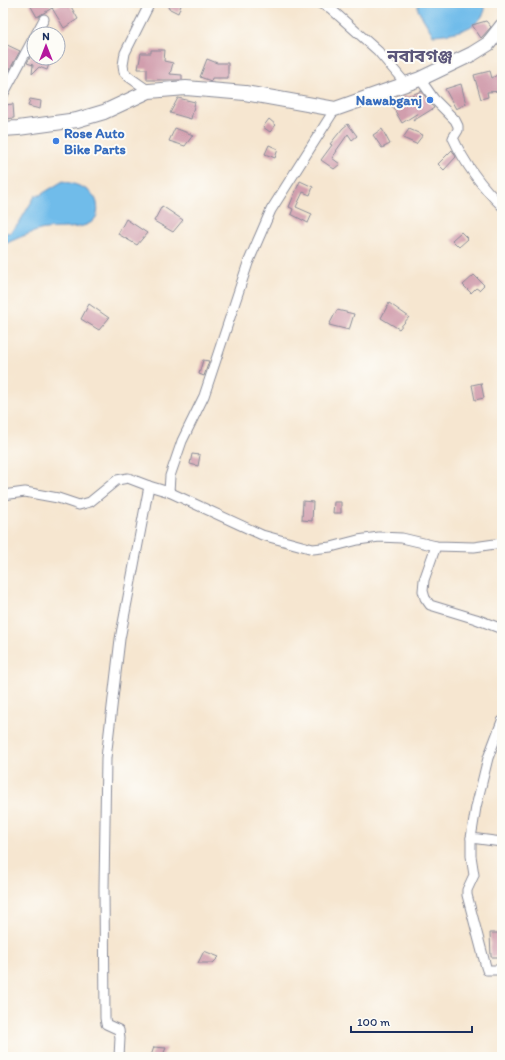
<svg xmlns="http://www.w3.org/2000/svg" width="505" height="1060" font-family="Itim,'Noto Sans Bengali',sans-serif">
  <rect width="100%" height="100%" fill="#fdfcf7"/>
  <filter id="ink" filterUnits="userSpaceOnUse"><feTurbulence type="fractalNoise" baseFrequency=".025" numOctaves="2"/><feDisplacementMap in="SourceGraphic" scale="8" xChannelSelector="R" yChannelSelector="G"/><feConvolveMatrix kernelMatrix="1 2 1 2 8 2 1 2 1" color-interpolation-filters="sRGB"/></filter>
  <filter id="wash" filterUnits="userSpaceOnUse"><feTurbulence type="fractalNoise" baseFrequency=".012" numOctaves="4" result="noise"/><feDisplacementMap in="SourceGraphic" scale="16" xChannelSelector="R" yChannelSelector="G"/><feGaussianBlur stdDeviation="0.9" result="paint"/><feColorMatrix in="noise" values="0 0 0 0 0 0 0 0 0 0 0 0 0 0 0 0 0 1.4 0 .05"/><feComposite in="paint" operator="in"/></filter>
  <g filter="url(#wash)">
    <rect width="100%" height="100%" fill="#f6e6d0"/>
    <g fill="#70bcea" stroke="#4676a4">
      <path d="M 418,3 L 482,3 L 485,10 C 479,30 451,34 433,35 L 418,10 Z"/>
      <path d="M 63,181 C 75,184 94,189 97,203 C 104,236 58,225 40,230 C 27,234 15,239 3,245 L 3,232 L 10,233 L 19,223 L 35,196 L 40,195 Z"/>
    </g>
    <g id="blocks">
      <g fill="#d19ead">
        <polygon points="29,3 49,3 52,8 37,17"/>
        <polygon points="63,3 69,3 78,19 64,28 52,8"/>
        <polygon points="170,3 182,3 178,13 168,8"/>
        <polygon points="486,21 491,27 481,38 472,25"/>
        <polygon points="3,43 20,51 6,76 3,74"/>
        <polygon points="34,50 34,58 51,58 47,70 39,67 32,74 33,65 27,63"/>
        <polygon points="151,50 165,50 164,61 173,63 170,74 182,75 182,80 147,80 147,69 138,69 141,53 151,53"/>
        <polygon points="207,59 217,63 228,63 228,78 212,78 211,81 200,77"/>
        <polygon points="490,71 492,78 502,72 502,91 487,92 488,97 481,99 474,75"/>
        <polygon points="461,84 466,104 456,109 445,89"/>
        <polygon points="421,91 434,108 413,121 418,113 402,123 390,102 406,95 407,97"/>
        <polygon points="178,98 195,102 191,119 170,113"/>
        <polygon points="30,99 41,101 40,109 28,106"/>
        <polygon points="13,104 14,118 6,119 5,105"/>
        <polygon points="269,119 276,125 270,132 263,127"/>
        <polygon points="348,124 357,136 352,140 348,134 336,151 337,151 332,158 340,164 334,169 321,160 332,145 330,144 343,128"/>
        <polygon points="175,128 193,135 185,146 169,141"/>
        <polygon points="382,129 390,144 382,148 373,135"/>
        <polygon points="409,129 423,135 416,144 403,138"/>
        <polygon points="269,145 278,149 275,158 265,154"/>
        <polygon points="452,150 456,157 444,170 438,164"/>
        <polygon points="300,181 313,187 310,195 303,192 296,207 312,214 308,223 291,214 293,209 289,207"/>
        <polygon points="162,206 183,220 173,232 154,221"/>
        <polygon points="126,219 147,233 137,245 118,234"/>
        <polygon points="461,232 468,239 459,247 452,240"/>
        <polygon points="474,275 484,285 479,290 476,288 471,293 463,285"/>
        <polygon points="389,303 409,317 399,329 381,318"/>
        <polygon points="89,304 109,318 99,330 81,319"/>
        <polygon points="337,310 354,314 349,330 329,325"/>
        <polygon points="203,360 209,361 204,376 199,374"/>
        <polygon points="481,383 484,398 475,400 472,385"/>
        <polygon points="192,454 200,455 198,466 190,464"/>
        <polygon points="303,501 313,502 312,521 302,520"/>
        <polygon points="334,502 341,502 341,513 333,513"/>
        <polygon points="490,933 502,933 502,957 491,957"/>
        <polygon points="204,951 219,957 213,963 198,963"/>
        <polygon points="154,1047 166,1048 162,1057 151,1056"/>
      </g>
    </g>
  </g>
  <g filter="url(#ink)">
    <use href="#blocks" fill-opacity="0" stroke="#888a97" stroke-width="1"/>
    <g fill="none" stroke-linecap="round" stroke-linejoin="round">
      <defs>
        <g id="street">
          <polyline points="319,3 330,8 378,51 406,84"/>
          <polyline points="36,34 44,19"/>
          <path d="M 420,79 L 434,99 L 455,120 L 458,126 L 458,130 L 453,138 C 465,164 482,187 502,206"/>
          <polyline points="149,91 129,77 124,72 123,65 125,53 150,3"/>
          <polyline points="3,95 34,37"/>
          <polyline points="169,492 262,535 313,549 331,547 358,540 379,537 402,538 436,546 474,547 502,543"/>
          <polyline points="3,495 25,492 58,498 79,505 90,502 117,480 128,478 149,486"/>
          <polyline points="436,546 424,580 423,591 425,598 430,605 476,619 502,629"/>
          <polyline points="502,721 488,758 476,807 471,838 502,842"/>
          <polyline points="471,838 471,856 474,875 467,890 467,895 486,967 487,970 502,970"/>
          <polyline points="119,1057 120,1038 119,1030 106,1024 105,1018 104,888 106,758 120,639 149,486 169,492 170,476 182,441 204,396 248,263 271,210 335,109"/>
        </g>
        <polyline id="primary" points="3,129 18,128 77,120 104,112 149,91 186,88 245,93 335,109 420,79 472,54 488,44 502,26"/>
      </defs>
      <use href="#street" stroke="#888a97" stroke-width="11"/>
      <use href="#primary" stroke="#888a97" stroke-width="16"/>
      <use href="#street" stroke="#fff" stroke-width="9"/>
      <use href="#primary" stroke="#fff" stroke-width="14"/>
    </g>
  </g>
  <g fill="#3f7fe0" stroke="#fdfcf7" stroke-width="1.5">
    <circle cx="430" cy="100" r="4"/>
    <circle cx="56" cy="141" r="4"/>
  </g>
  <g text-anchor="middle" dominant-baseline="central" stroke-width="4" stroke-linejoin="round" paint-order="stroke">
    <g font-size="14" font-weight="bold" fill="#366cbe" stroke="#fdfcf7" text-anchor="end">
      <text x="422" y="100">Nawabganj</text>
      <text x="64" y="133" text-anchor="start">Rose Auto<tspan x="64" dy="16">Bike Parts</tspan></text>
    </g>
    <g font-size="18" font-weight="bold" fill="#5b567a" stroke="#fdfcf7">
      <text x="420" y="56">নবাবগঞ্জ</text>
    </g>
  </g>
  <rect width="505" height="1060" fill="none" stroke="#fdfcf7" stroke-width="16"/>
  <g transform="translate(46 46)"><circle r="19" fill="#fdfcf7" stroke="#a3aaba"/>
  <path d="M0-3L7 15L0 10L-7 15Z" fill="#b5179e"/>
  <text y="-6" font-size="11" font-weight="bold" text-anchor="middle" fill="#1b2f5e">N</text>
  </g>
  <path d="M351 1026v6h121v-6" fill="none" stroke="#1b2f5e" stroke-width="2"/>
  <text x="357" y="1026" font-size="12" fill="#1b2f5e" stroke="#fdfcf7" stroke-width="3" paint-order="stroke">100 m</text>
</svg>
